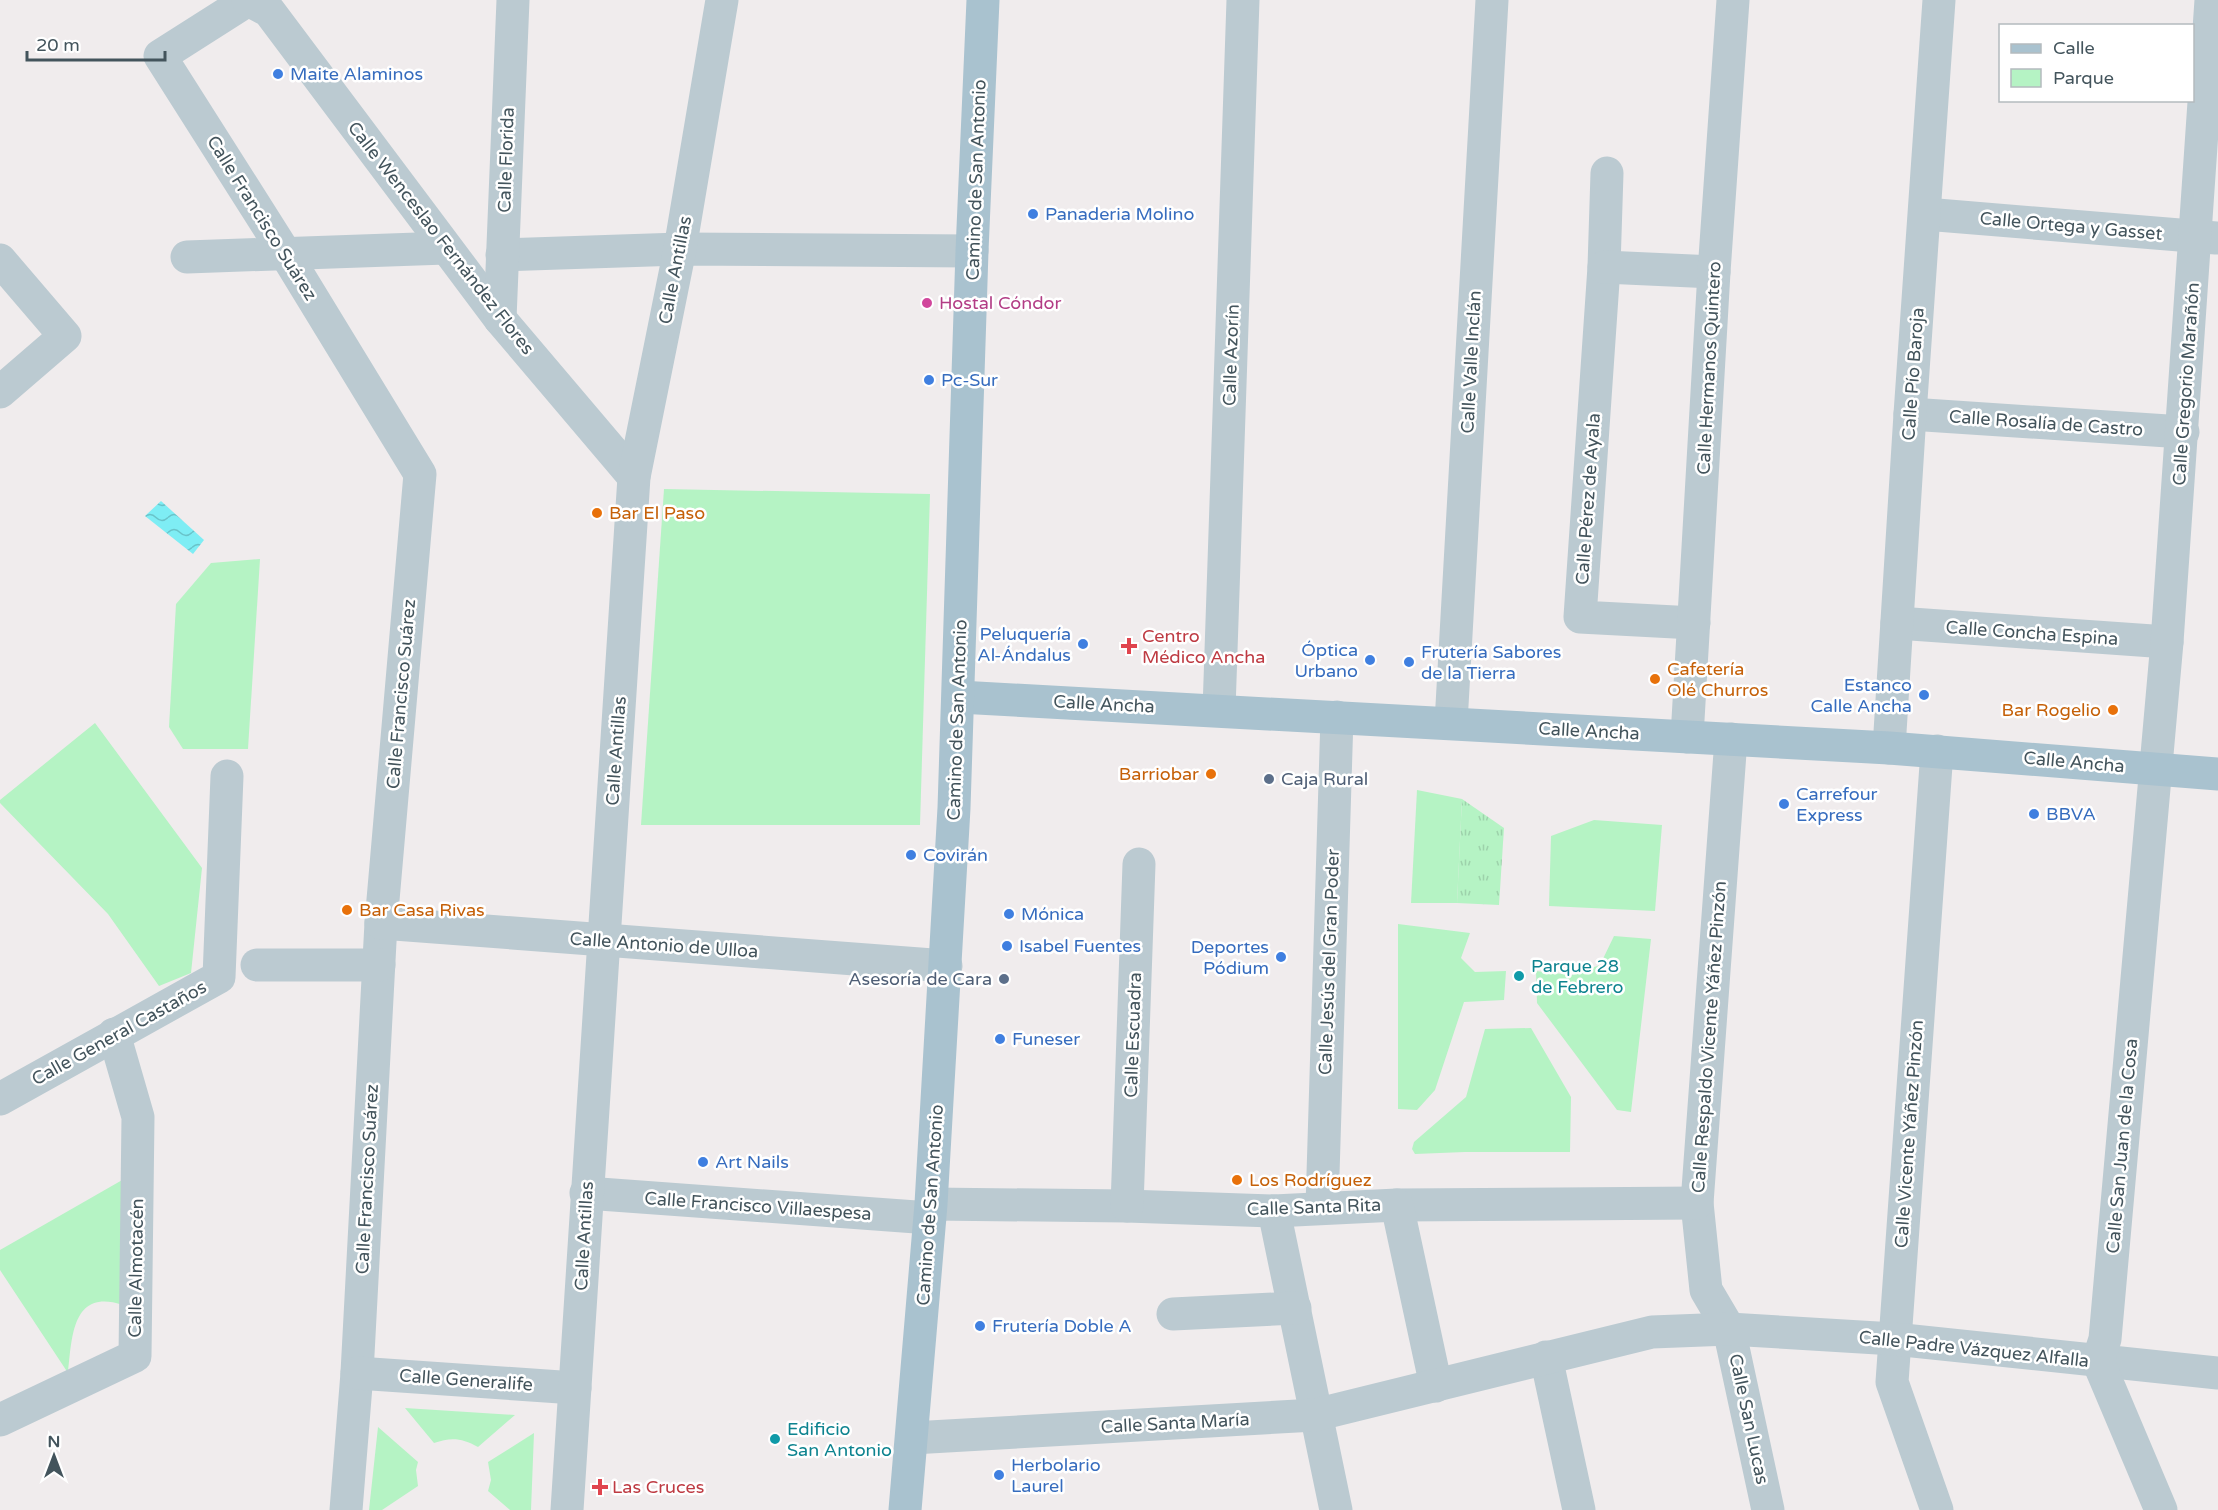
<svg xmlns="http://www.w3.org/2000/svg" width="2218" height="1510" font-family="'Varela Round',sans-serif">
  <defs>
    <pattern id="park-tufts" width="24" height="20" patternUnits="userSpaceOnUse" patternTransform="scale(1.5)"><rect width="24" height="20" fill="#b5f3c4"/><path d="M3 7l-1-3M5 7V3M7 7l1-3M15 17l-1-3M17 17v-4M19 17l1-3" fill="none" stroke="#9dd2ab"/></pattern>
    <pattern id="water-waves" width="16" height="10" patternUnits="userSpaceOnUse" patternTransform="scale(1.5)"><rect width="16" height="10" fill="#7eedf4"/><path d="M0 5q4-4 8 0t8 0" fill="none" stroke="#69c3c9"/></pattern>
  </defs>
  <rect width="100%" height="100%" fill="#f0eced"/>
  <g fill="#b5f3c4">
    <polygon points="664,489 930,494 920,825 641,825"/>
    <polygon points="260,559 248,749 183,749 169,727 176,604 211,563"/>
    <polygon points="95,723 202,868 191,973 159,986 108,914 0,803 0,800"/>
    <polygon points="1417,790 1462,799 1457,903 1411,903"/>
    <polygon points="1594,820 1662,825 1655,911 1549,906 1551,836"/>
    <polygon points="1398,924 1470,933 1461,958 1475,972 1506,971 1504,1000 1464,1002 1435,1090 1417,1110 1398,1109"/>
    <polygon points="1614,936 1651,939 1631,1112 1617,1110 1537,1003 1536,971 1572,975 1600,965"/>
    <polygon points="1531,1028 1571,1097 1570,1152 1465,1152 1415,1154 1412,1149 1414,1142 1466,1097 1485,1029"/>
    <path d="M 124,1179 L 123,1305 C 72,1288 72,1337 68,1373 L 0,1270 L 0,1250 Z"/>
    <path d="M 405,1408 L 515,1415 L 478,1447 C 462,1438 451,1437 434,1443 Z"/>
    <polygon points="378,1427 418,1462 416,1470 418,1486 382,1510 369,1510"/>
    <polygon points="534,1433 531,1510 510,1510 488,1491 491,1480 488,1462"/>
  </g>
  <polygon fill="url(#park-tufts)" points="1462,799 1504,828 1499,905 1457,903"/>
  <polygon fill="url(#water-waves)" points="161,501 204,540 193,554 145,516"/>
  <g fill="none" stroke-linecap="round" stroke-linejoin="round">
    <g stroke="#bbcad1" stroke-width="33">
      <polyline points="248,0 160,56 285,253 420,474 381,923 357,1373 346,1510"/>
      <polyline points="248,0 269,11 500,319 634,477"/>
      <polyline points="1607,173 1604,267 1580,617 1694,623"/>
      <polyline points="1925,214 2216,238"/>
      <polyline points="502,255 680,249 972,251"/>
      <polyline points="187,257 446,248"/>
      <polyline points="0,260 65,336 0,392"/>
      <polyline points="1604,267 1714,272"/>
      <polyline points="500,319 513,0"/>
      <polyline points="1910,414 2183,432"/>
      <polyline points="1897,623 2167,642"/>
      <polyline points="1219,710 1243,0"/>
      <polyline points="1451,723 1492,0"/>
      <polyline points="1687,737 1714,272 1733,0"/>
      <polyline points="1731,739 1697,1203 1706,1290 1729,1329 1768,1510"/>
      <polyline points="1889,748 1910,414 1939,0"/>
      <polyline points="1937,751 1892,1382 1937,1510"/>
      <polyline points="381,923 946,966"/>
      <polyline points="257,965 379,965"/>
      <polyline points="0,1099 219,977 227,776"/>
      <polyline points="586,1193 930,1218"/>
      <polyline points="931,1204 1127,1206 1274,1211 1397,1205 1697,1203"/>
      <polyline points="1397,1205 1436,1386"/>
      <polyline points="1127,1206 1139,864"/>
      <polyline points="1322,1207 1337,717"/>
      <polyline points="1274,1211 1336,1510"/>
      <polyline points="1173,1314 1295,1308"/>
      <polyline points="1546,1357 1579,1510"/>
      <polyline points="357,1373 575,1388"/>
      <polyline points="0,1420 135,1356 138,1117 114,1034"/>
      <polyline points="912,1438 1315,1415 1652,1332 1729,1329 1894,1339 2218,1373"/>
      <polyline points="567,1510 634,477 680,249 722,0"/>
      <polyline points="2161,1510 2098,1361 2105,1339 2167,642 2211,0"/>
    </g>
    <g stroke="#a9c2cf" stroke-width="33">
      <polyline points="959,697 1889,748 2218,774"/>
      <polyline points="905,1510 931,1204 954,808 972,251 983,0"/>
    </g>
  </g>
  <g fill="#3f7fe0" stroke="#fff" stroke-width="2">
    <circle cx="278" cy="74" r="6"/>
    <circle cx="1033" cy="214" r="6"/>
    <circle cx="929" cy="380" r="6"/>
    <circle cx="1083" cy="644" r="6"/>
    <circle cx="1370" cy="660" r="6"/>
    <circle cx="1409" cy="662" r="6"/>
    <circle cx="1924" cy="695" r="6"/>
    <circle cx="1784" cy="804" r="6"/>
    <circle cx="2034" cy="814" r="6"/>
    <circle cx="911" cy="855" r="6"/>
    <circle cx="1009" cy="914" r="6"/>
    <circle cx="1007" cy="946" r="6"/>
    <circle cx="1281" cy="957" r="6"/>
    <circle cx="1000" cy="1039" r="6"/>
    <circle cx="703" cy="1162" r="6"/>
    <circle cx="980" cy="1326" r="6"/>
    <circle cx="999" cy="1475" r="6"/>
  </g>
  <circle fill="#d1479c" stroke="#fff" stroke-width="2" cx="927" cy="303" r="6"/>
  <g fill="#e8710a" stroke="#fff" stroke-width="2">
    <circle cx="597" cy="513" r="6"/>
    <circle cx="1655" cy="679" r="6"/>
    <circle cx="2113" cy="710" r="6"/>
    <circle cx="1211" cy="774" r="6"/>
    <circle cx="347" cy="910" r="6"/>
    <circle cx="1237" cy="1180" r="6"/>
  </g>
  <g fill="#e0444e" stroke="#fff" stroke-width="2">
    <path d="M1126 637h6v6h6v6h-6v6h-6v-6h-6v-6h6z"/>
    <path d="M597 1478h6v6h6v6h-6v6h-6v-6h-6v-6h6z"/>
  </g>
  <g fill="#5c6f8a" stroke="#fff" stroke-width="2">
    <circle cx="1269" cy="779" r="6"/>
    <circle cx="1004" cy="979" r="6"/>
  </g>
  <g fill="#0f9aa8" stroke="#fff" stroke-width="2">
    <circle cx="1519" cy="976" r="6"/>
    <circle cx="775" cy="1439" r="6"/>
  </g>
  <g text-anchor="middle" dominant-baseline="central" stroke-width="5" stroke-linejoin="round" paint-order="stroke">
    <g font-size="18" fill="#366cbe" stroke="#fff" text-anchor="start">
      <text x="290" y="74">Maite Alaminos</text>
      <text x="1045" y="214">Panaderia Molino</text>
      <text x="941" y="380">Pc-Sur</text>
      <text x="1071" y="634" text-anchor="end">Peluquería<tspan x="1071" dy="21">Al-Ándalus</tspan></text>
      <text x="1358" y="650" text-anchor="end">Óptica<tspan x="1358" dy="21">Urbano</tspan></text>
      <text x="1421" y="652">Frutería Sabores<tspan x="1421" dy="21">de la Tierra</tspan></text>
      <text x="1912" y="685" text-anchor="end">Estanco<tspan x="1912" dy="21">Calle Ancha</tspan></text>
      <text x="1796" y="794">Carrefour<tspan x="1796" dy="21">Express</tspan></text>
      <text x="2046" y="814">BBVA</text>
      <text x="923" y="855">Covirán</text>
      <text x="1021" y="914">Mónica</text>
      <text x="1019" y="946">Isabel Fuentes</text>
      <text x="1269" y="947" text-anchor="end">Deportes<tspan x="1269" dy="21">Pódium</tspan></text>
      <text x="1012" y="1039">Funeser</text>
      <text x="715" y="1162">Art Nails</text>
      <text x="992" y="1326">Frutería Doble A</text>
      <text x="1011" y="1465">Herbolario<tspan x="1011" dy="21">Laurel</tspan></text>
    </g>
    <g font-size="18" fill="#43545c" stroke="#fff">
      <text transform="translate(506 160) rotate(-88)">Calle Florida</text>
      <text transform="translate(976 180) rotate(-88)">Camino de San Antonio</text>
      <text transform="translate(262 218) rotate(58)">Calle Francisco Suárez</text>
      <text transform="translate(2071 226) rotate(5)">Calle Ortega y Gasset</text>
      <text transform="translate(441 238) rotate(52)">Calle Wenceslao Fernández Flores</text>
      <text transform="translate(675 270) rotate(-79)">Calle Antillas</text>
      <text transform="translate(1231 355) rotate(-88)">Calle Azorín</text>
      <text transform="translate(1471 362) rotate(-87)">Calle Valle Inclán</text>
      <text transform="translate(1709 368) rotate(-87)">Calle Hermanos Quintero</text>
      <text transform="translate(1913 374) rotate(-86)">Calle Pío Baroja</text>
      <text transform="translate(2186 384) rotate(-86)">Calle Gregorio Marañón</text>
      <text transform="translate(2046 423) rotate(4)">Calle Rosalía de Castro</text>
      <text transform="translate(1588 499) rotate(-86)">Calle Pérez de Ayala</text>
      <text transform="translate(2032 633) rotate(4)">Calle Concha Espina</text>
      <text transform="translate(401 694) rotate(-85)">Calle Francisco Suárez</text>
      <text transform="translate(1104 704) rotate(3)">Calle Ancha</text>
      <text transform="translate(957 720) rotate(-88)">Camino de San Antonio</text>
      <text transform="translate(1589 731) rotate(3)">Calle Ancha</text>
      <text transform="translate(616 751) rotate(-86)">Calle Antillas</text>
      <text transform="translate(2074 762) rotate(5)">Calle Ancha</text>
      <text transform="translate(664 945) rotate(4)">Calle Antonio de Ulloa</text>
      <text transform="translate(1329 962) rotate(-88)">Calle Jesús del Gran Poder</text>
      <text transform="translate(119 1033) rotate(-29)">Calle General Castaños</text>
      <text transform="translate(1133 1035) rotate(-88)">Calle Escuadra</text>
      <text transform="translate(1709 1037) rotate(-86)">Calle Respaldo Vicente Yáñez Pinzón</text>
      <text transform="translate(1909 1134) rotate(-86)">Calle Vicente Yáñez Pinzón</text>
      <text transform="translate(2122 1146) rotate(-85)">Calle San Juan de la Cosa</text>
      <text transform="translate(367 1179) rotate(-87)">Calle Francisco Suárez</text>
      <text transform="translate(930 1205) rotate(-86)">Camino de San Antonio</text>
      <text transform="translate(758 1206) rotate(4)">Calle Francisco Villaespesa</text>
      <text transform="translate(1314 1207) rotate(-2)">Calle Santa Rita</text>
      <text transform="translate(584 1236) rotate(-87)">Calle Antillas</text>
      <text transform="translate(136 1268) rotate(-89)">Calle Almotacén</text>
      <text transform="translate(1974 1349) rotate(6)">Calle Padre Vázquez Alfalla</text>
      <text transform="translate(466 1380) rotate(4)">Calle Generalife</text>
      <text transform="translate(1749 1419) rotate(78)">Calle San Lucas</text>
      <text transform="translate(1175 1423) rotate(-3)">Calle Santa María</text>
    </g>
    <g font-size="18" fill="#b23c85" stroke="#fff" text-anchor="start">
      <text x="939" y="303">Hostal Cóndor</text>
    </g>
    <g font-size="18" fill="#c56008" stroke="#fff" text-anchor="start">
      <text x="609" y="513">Bar El Paso</text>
      <text x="1667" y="669">Cafetería<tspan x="1667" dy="21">Olé Churros</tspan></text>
      <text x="2101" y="710" text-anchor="end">Bar Rogelio</text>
      <text x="1199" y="774" text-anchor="end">Barriobar</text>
      <text x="359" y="910">Bar Casa Rivas</text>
      <text x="1249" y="1180">Los Rodríguez</text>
    </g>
    <g font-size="18" fill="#be3a42" stroke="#fff" text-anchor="start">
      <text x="1142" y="636">Centro<tspan x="1142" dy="21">Médico Ancha</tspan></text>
      <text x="612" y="1487">Las Cruces</text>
    </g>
    <g font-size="18" fill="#4e5e75" stroke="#fff" text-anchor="start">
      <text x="1281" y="779">Caja Rural</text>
      <text x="992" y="979" text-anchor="end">Asesoría de Cara</text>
    </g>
    <g font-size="18" fill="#0d838f" stroke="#fff" text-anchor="start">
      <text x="1531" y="966">Parque 28<tspan x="1531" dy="21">de Febrero</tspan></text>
      <text x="787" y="1429">Edificio<tspan x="787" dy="21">San Antonio</tspan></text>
    </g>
  </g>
  <rect x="1999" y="24" width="195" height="78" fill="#ffffff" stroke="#b4bbbe" stroke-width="1.5"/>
  <rect x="2011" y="44" width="30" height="9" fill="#a9c2cf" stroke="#b4bbbe" stroke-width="1.5"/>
  <text x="2053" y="54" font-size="18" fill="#43545c">Calle</text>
  <rect x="2011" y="69" width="30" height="18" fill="#b5f3c4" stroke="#b4bbbe" stroke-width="1.5"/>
  <text x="2053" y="84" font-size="18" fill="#43545c">Parque</text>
  <g transform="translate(54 1456)" stroke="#ffffff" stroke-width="4.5" paint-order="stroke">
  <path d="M0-4.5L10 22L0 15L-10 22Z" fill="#43545c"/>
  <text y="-9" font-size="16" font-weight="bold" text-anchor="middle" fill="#43545c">N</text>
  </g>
  <path d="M27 51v9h138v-9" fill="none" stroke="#43545c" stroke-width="3"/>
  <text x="36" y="51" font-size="18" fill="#43545c" stroke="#ffffff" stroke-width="4.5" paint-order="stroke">20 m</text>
</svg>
